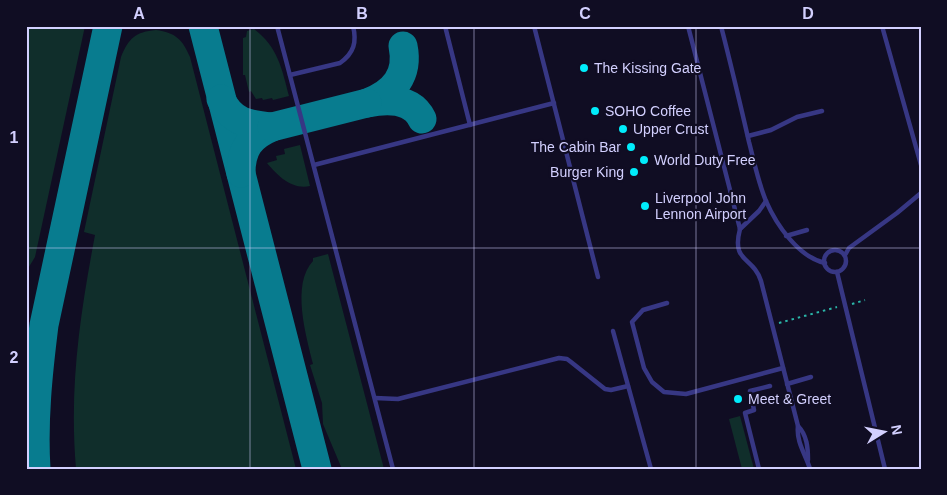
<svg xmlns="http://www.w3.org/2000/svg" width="947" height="495" font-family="Arial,sans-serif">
  <rect width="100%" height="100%" fill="#100d23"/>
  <g fill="#102e2b">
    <polygon points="26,26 85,26 35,257 27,270"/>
    <path d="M 254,29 C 278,47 282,69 289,96 L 273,100 L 272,98 L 263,100 L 262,98 L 256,99 L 251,91 L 249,92 L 245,75 L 243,75 L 243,38 L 246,37 L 247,31 Z"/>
    <path d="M 156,30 C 176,33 182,39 190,57 L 296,469 L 76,469 C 69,387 80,315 95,235 L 84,232 L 121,57 C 129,38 135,32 156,30 Z"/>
    <path d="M 300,145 L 310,186 C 292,190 278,176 267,163 L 277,160 L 276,156 L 285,154 L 284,149 Z"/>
    <path d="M 328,254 L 384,469 L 342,469 L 323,424 L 322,403 L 310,365 L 313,364 C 306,336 291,284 313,261 L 313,258 Z"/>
    <polygon points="740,416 754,469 742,469 729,419"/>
  </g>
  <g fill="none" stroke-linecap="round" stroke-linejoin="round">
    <g stroke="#087c8f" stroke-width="29">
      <polyline points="203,26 317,469"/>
      <path d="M 403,46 C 409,75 394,93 367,103 C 387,99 412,98 422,119"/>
      <path d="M 221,99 C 231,122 249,125 272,127 C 250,136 241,149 241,173"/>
      <polyline points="272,127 367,103"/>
      <path d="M 36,469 C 33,421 38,373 44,325 L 108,26"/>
    </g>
    <g stroke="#2bb7a9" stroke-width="2" stroke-dasharray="2.5 4" stroke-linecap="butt">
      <polyline points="852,304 865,300"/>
      <polyline points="779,323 837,307"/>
    </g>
    <g stroke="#373784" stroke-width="4.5">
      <polyline points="277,26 393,469"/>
      <polyline points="445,26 470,125"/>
      <polyline points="534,26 598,277"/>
      <path d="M 688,26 L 740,229 C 731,263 753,256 761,281 L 798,426 C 796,442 806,455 810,469"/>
      <path d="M 721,26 C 731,65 740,103 749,142 C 754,161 758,182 766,201 C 776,224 798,257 825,263"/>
      <polyline points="882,26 921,165"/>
      <path d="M 290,75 L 340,63 C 354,53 357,42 353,26"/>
      <polyline points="748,136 771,130 797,117 822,111"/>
      <polyline points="314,165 554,103"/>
      <polyline points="740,229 759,211 766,201"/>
      <polyline points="786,236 807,230"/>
      <circle cx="835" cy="261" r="11"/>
      <polyline points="845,255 849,248 897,213 921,193"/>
      <polyline points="837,272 885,469"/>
      <polyline points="667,303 643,310 632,322 644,368 652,382 664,392 686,394 783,368"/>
      <polyline points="613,331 651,469"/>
      <polyline points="787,384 811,377"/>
      <polyline points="375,398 398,399 559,358 567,359 571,362 605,389 611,390 628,386"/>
      <path d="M 798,426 C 807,435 808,448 808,460"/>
      <polyline points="759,469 745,413 754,410 750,391 770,386"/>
    </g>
  </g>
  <path fill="none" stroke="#d3d0ff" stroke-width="1" stroke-opacity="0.55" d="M 250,26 L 250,469M 474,26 L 474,469M 696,26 L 696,469M 26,248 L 921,248"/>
  <g fill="#00ecfb" stroke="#100d23" stroke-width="2">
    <circle cx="584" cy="68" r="5"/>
    <circle cx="595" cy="111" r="5"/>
    <circle cx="623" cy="129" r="5"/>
    <circle cx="631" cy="147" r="5"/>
    <circle cx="644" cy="160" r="5"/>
    <circle cx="634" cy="172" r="5"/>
    <circle cx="645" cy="206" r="5"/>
    <circle cx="738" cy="399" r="5"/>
  </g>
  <g text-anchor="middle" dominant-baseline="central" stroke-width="4.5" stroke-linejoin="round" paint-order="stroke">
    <g font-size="14" fill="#d3d0ff" stroke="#100d23" text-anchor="start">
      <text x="594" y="68">The Kissing Gate</text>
      <text x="605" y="111">SOHO Coffee</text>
      <text x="633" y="129">Upper Crust</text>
      <text x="621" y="147" text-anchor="end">The Cabin Bar</text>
      <text x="654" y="160">World Duty Free</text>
      <text x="624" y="172" text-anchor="end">Burger King</text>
      <text x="655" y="198">Liverpool John<tspan x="655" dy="16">Lennon Airport</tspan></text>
      <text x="748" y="399">Meet &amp; Greet</text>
    </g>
  </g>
  <rect width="947" height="495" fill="none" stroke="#100d23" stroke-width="55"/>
  <g transform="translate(884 432) rotate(80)" stroke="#100d23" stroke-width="4" paint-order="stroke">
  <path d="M0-4L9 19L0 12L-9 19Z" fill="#d3d0ff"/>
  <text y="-8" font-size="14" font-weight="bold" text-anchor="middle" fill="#d3d0ff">N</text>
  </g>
  <rect x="28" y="28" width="892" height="440" fill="none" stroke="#d3d0ff" stroke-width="2"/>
  <g font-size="16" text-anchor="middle" font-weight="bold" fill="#d3d0ff">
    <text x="139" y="19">A</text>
    <text x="362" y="19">B</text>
    <text x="585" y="19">C</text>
    <text x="808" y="19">D</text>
    <text x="14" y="143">1</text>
    <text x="14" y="363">2</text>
  </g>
</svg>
